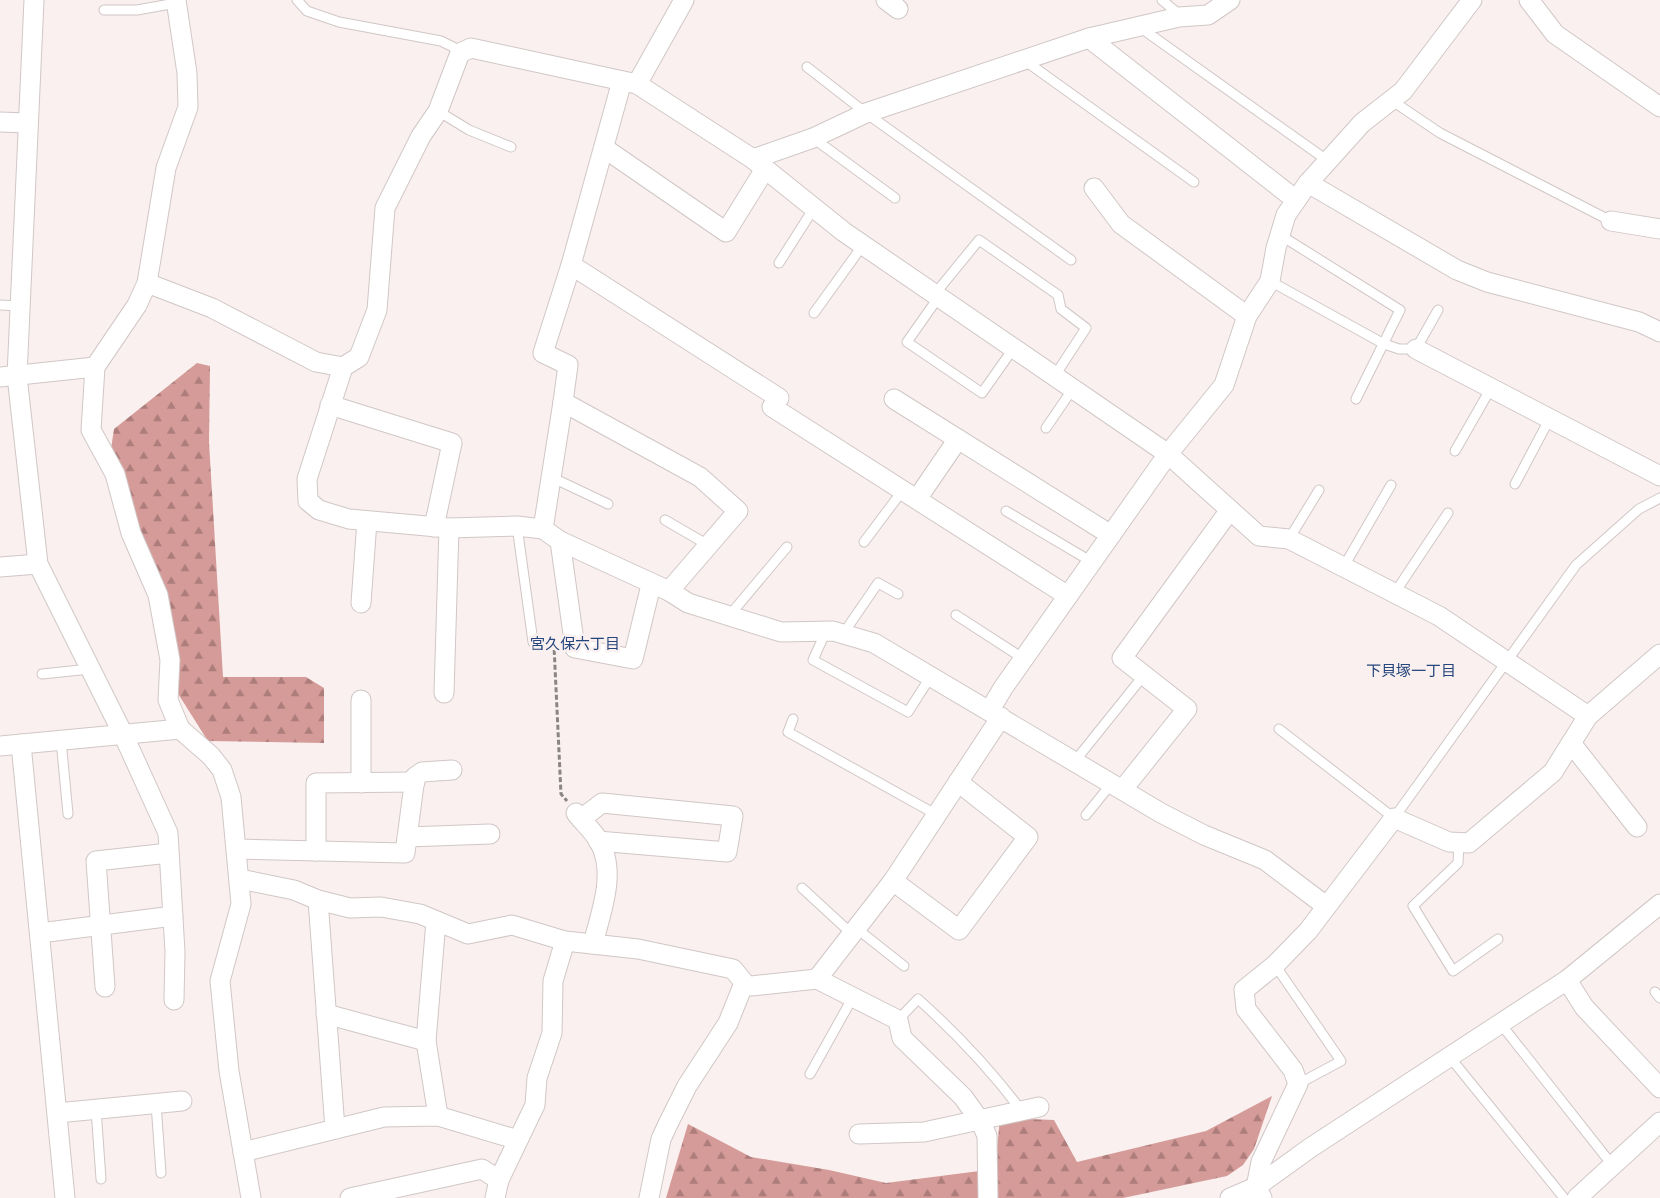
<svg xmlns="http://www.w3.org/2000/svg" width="1660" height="1198" font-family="'Golos Text','Noto Sans JP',sans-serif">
  <defs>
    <pattern id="forest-firs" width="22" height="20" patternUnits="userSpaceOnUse" patternTransform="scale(1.25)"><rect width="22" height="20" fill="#d59b98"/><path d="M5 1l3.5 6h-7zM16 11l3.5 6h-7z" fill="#ac7d7b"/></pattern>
  </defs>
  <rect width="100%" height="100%" fill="#f9f0ef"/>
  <g fill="url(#forest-firs)">
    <polygon points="197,363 210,366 209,442 223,677 306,677 324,688 324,743 208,741 175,689 111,449 114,429"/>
    <polygon points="1272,1096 1254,1149 1243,1165 1227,1176 1123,1198 666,1198 688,1124 751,1157 829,1170 886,1183 995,1169 1000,1118 1054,1120 1077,1162 1206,1131"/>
  </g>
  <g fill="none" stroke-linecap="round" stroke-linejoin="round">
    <defs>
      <g id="lane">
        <polyline points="297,0 307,11 339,22 441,41 463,52"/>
        <polyline points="1162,0 1181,16"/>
        <polyline points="104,10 137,10 176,3"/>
        <polyline points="1141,28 1328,161"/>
        <polyline points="1024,60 1194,182"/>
        <polyline points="807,67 866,113 1071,260"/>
        <polyline points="1391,100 1440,133 1611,221"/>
        <polyline points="438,111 469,130 511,147"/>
        <polyline points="813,138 895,198"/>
        <polyline points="1280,235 1400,310 1356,399"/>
        <polyline points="779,263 814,208"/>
        <polyline points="1270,281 1384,344 1399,349 1416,349 1438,310"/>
        <polyline points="934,295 979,240 1058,295 1061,309 1086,328 1054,377"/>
        <polyline points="938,298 907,342 982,393 1013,349"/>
        <polyline points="0,305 20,306"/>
        <polyline points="814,313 863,245"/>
        <polyline points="1046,428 1072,390"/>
        <polyline points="1455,451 1491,388"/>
        <polyline points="551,477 608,504"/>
        <polyline points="1515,484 1550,418"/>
        <polyline points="1006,511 1092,562"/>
        <polyline points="665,520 708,545"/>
        <polyline points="517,526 533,642"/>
        <polyline points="1289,539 1319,490"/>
        <polyline points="864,542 903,490"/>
        <polyline points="1343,568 1391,485"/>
        <polyline points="1394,594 1448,513"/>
        <polyline points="956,615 1024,659"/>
        <polyline points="729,616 787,547"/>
        <polyline points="826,631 813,660 908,712 931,676"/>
        <polyline points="843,634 878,583 898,594"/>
        <polyline points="42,674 90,669"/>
        <polyline points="793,719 788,732 937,815"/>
        <polyline points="1279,729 1394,818 1576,565 1639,509 1660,498"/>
        <polyline points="61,740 68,814"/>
        <polyline points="1075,761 1144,675"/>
        <polyline points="1086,815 1112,783"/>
        <polyline points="1459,842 1458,863 1413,906 1453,971 1498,939"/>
        <polyline points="802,888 852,934"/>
        <polyline points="856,928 904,966"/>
        <polyline points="1275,965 1341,1061 1298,1084"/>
        <polyline points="1655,992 1660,998"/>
        <path d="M 898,1020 L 918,999 C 956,1033 990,1069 1021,1110"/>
        <polyline points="1500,1023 1613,1166"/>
        <polyline points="1449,1056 1564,1198"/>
        <polyline points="810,1074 853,997"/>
        <polyline points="156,1104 161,1173"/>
        <polyline points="96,1109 101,1179"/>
      </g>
      <g id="street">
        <polyline points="34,0 17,376 38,564 123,734 168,833 175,952 174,1000"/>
        <polyline points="176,0 187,73 188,107 166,168 147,283 137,305 95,367 91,430 115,474 131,533 158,595 170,660 168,700 180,729 211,756 222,770 231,797 241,904 220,981 229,1071 251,1198"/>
        <polyline points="886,0 898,9"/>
        <polyline points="1529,0 1555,34 1660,107"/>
        <polyline points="1089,38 1296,200"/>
        <polyline points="637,84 684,0"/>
        <polyline points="0,122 28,123"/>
        <polyline points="604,148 726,232 765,169"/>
        <polyline points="753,159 813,138 866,113 1089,38 1179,17 1208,15 1230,0"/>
        <polyline points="1308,183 1457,270 1487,282 1639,322 1660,332"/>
        <polyline points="1094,188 1121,224 1247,316"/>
        <polyline points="1611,221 1660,229"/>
        <polyline points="571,265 779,398 772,407 1068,596"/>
        <polyline points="147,283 212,308 316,362 343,367 359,357 377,310 385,208 421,136 438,111 460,53 471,48 637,84 753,159 844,232 1168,454 1259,536 1289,539 1439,616 1588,716"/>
        <polyline points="1416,349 1660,476"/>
        <polyline points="343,367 307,479 308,501 319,510 349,519 449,528 517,526 543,529 560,541 669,591 688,603 781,632 833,631 874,643 1161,813 1204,835 1265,860 1326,906"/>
        <polyline points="0,377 95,367"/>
        <polyline points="894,399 1111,535"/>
        <polyline points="563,402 568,365 543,353 571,265 622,81"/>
        <polyline points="330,405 452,443 434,527"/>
        <polyline points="917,499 958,439"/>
        <polyline points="543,529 563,402 700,477 738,511 669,591"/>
        <polyline points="560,541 575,648 633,659 651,585"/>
        <polyline points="0,567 38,564"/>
        <polyline points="361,603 367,521"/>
        <polyline points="444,693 449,528"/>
        <polyline points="990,710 1003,688 1168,454 1224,385 1247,316 1270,281 1276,248 1286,215 1308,183 1362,123 1403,91 1472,0"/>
        <polyline points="1571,743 1637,827"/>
        <polyline points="21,744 65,1198"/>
        <polyline points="0,746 180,729"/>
        <polyline points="361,783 361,700"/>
        <polyline points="1123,789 1187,709 1122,658 1230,510"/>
        <path d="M 576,813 C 583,822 593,831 599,841 C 617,873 601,911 593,944"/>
        <polyline points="581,819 602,803 733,816 727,852 598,841"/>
        <polyline points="407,837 490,834"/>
        <polyline points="237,849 405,853 415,777 422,772 452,770"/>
        <polyline points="316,851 316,783 415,782"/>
        <polyline points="240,879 294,890 318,900 350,908 381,907 420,914 468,934 512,925 565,941 638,949 733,969 746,985 751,986 817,979 898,1020 902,1038 963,1097 981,1122 987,1136 988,1198"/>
        <polyline points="893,881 959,930 1028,837 958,782"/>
        <polyline points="318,900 335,1129"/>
        <polyline points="436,921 426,1041 438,1116"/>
        <polyline points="40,933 173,916"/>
        <polyline points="817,979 893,881 1001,717"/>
        <polyline points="1567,980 1584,1007 1660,1088"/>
        <polyline points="105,987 96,861 169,853"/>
        <polyline points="326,1014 426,1041"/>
        <polyline points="57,1113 182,1101"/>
        <polyline points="859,1134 924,1132 1039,1107"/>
        <polyline points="243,1152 384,1117 438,1116 518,1140"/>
        <polyline points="350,1198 482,1169 499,1180"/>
        <polyline points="495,1198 499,1180 535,1105 537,1078 552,1033 553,981 565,941"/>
        <polyline points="649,1198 661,1139 668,1124 687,1086 728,1023 744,983"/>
        <polyline points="1230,1198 1256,1187 1310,1148 1567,980 1660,904"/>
        <polyline points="1262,1198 1256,1187 1261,1162 1298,1084 1293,1070 1246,1009 1244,990 1275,965 1308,931 1394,818 1449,842 1469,843 1553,772 1588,716 1660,654"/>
        <polyline points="1577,1198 1660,1122"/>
      </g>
    </defs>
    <use href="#lane" stroke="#d0c7c6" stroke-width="11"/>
    <use href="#street" stroke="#d0c7c6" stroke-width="21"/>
    <polyline stroke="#8a8484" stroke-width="3" stroke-dasharray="5 2.5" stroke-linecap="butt" points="543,644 554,646 561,794 567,801"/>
    <use href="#lane" stroke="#fff" stroke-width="9"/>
    <use href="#street" stroke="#fff" stroke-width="19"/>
  </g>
  <g text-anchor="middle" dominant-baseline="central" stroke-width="5" stroke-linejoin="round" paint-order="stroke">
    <g font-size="15" fill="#24467c" stroke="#f9f0ef">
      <text x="575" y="643">宮久保六丁目</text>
      <text x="1411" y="670">下貝塚一丁目</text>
    </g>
  </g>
</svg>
